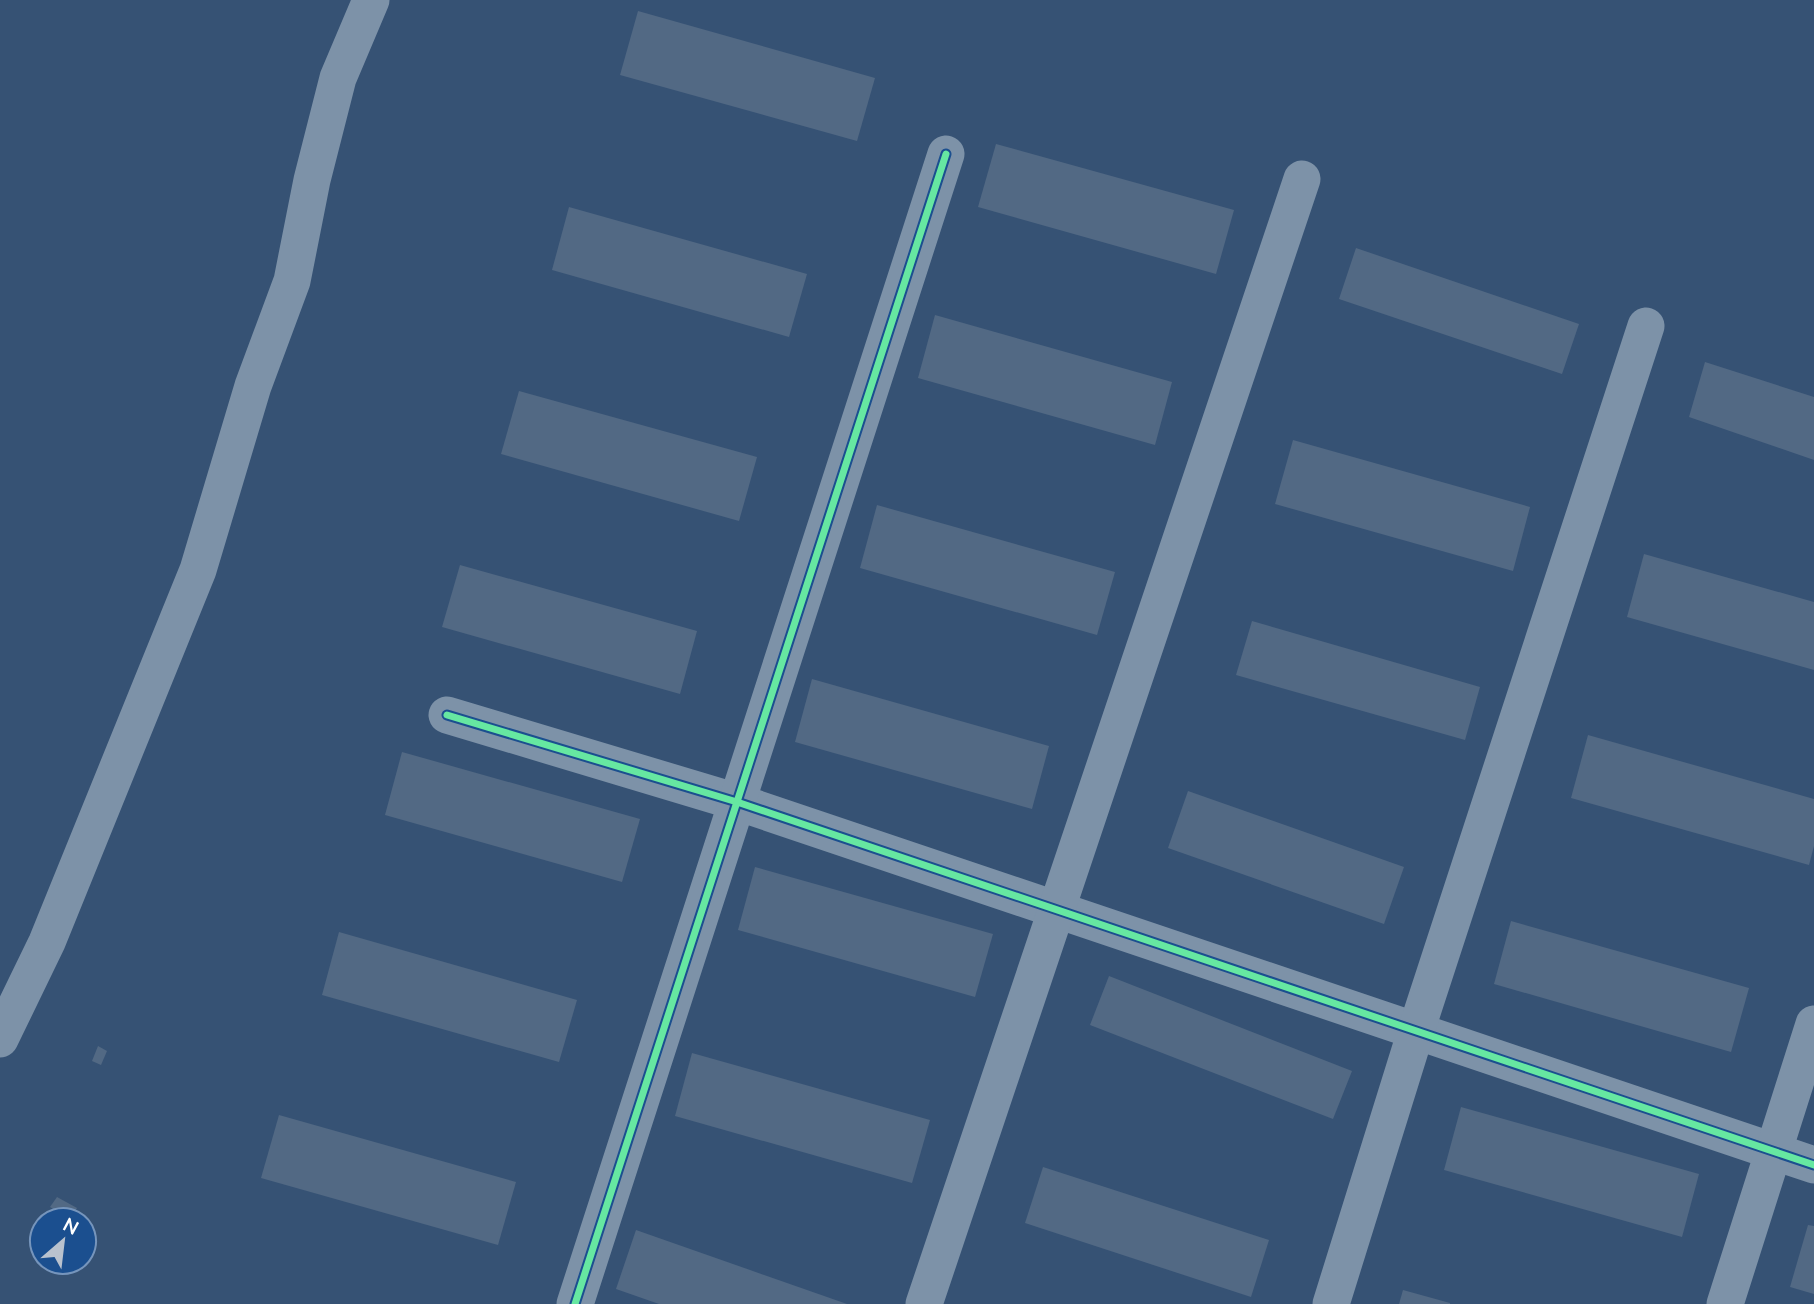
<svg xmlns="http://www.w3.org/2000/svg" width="1814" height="1304" font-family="'Nunito Sans',sans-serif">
  <rect width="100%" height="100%" fill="#365274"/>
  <g fill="#526984">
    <polygon points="638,11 875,78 857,141 620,75"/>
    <polygon points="996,144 1234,210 1216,274 978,207"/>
    <polygon points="569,207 807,274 789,337 552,270"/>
    <polygon points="1356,248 1579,324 1562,374 1339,299"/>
    <polygon points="935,315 1172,382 1155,445 918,378"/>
    <polygon points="1705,362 1814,397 1814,460 1689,417"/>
    <polygon points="519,391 757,457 739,521 501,454"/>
    <polygon points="1293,440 1530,507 1513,571 1275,504"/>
    <polygon points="877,505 1115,572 1097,635 860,568"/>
    <polygon points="1644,554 1814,602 1814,670 1627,617"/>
    <polygon points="460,565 697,631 680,694 442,627"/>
    <polygon points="1252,621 1480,687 1465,740 1236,675"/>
    <polygon points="812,679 1049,746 1032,809 795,742"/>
    <polygon points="1588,735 1814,799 1814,846 1809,865 1571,798"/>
    <polygon points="402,752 640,819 622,882 385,815"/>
    <polygon points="1188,791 1404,867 1384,924 1168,848"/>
    <polygon points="755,867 993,934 975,997 738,930"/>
    <polygon points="1511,921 1749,988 1731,1052 1494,984"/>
    <polygon points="339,932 577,1000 559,1062 322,995"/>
    <polygon points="1109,976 1352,1071 1333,1119 1090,1025"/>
    <polygon points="98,1046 107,1051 101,1065 92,1061"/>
    <polygon points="692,1053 930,1120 912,1183 675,1116"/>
    <polygon points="1461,1107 1699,1174 1682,1237 1444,1170"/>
    <polygon points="279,1115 516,1182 498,1245 261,1178"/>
    <polygon points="1043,1167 1269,1240 1251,1297 1025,1223"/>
    <polygon points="57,1197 77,1208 71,1219 50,1207"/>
    <polygon points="1808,1225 1814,1226 1814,1294 1790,1287"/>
    <polygon points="636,1230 847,1304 659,1304 616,1289"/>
    <polygon points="1403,1290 1450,1303 1450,1304 1399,1304"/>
  </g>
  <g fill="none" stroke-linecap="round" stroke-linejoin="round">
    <g stroke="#7d92a8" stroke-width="37">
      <polyline points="447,715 737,802 1814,1165"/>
      <polyline points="0,1039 47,942 198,570 253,386 292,281 312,180 338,78 371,0"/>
      <polyline points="575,1304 946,154"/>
      <polyline points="924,1304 1302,179"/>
      <polyline points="1331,1304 1416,1031 1646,326"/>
      <polyline points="1725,1304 1814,1024"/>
    </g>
    <defs>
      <g id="cycleway">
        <polyline points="447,715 737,802 1814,1165"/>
        <polyline points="575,1304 946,154"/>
      </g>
    </defs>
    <use href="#cycleway" stroke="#1b4f8f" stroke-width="11"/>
    <use href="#cycleway" stroke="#66e7a1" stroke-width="7"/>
  </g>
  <g transform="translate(63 1241) rotate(28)"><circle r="33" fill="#1b4f8f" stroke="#7695bc" stroke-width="2"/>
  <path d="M0-5L12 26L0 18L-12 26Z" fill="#b9c2ce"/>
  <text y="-10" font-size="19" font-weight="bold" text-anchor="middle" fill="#ffffff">N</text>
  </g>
</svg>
